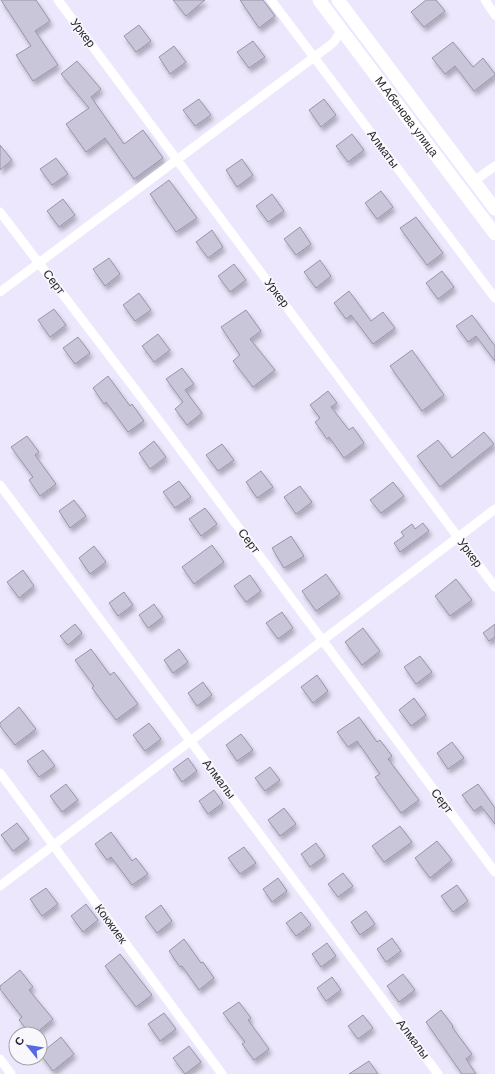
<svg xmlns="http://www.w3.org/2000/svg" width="495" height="1074" font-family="'DM Sans',sans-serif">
  <defs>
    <filter id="shadow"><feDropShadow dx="2.5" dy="4.5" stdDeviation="2" flood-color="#0004"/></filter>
  </defs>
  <rect width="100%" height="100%" fill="#ece7fc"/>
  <g fill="#cac6da" stroke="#9994a8" filter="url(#shadow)">
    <polygon points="1,0 36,0 50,21 35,31 58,65 33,81 16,55 31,46"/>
    <polygon points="173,0 205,0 186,16"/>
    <polygon points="240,0 263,0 275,16 259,28"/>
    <polygon points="426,0 436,0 445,11 424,27 411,12"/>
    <polygon points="139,25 151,41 136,52 124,36"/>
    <polygon points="253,41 265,57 249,68 237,52"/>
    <polygon points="453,42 473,67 483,58 495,74 495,75 474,91 455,66 445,74 432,58"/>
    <polygon points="174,46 186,62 170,74 159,57"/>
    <polygon points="77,61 101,89 91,97 124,144 143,130 163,158 134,179 105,138 86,152 66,124 89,108 61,74"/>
    <polygon points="199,99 211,115 195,126 183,110"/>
    <polygon points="324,99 336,115 321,127 309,110"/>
    <polygon points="352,134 364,150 348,162 336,146"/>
    <polygon points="0,145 12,160 0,170"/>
    <polygon points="56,158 68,174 52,185 40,169"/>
    <polygon points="242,159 253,175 237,187 226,170"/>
    <polygon points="169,180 197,218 176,232 150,194"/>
    <polygon points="381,191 393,207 377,219 365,203"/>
    <polygon points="272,194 284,211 268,222 256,206"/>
    <polygon points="63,199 75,215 59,227 47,211"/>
    <polygon points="416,217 443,253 427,265 400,228"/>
    <polygon points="300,227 311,244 296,255 284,239"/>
    <polygon points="212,230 223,247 208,258 196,242"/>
    <polygon points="109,258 120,274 105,286 93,269"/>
    <polygon points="320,260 331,276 316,288 304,272"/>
    <polygon points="234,264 246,280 230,292 218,276"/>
    <polygon points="442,271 454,287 438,299 426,283"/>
    <polygon points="349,291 371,321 383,312 395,328 373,344 351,315 346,319 334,303"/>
    <polygon points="139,293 151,310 135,321 123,305"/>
    <polygon points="54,309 66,325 50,337 38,320"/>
    <polygon points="246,310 261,331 250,339 275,370 253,387 233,361 240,355 221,327"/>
    <polygon points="472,315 495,346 495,361 476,336 468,342 456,326"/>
    <polygon points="158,334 170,350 154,362 142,346"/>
    <polygon points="78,337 90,353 75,364 63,348"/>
    <polygon points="412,350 444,395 422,411 390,366"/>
    <polygon points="182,368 194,384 185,390 202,413 187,425 175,409 183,402 166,379"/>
    <polygon points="108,376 130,406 132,404 144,421 128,432 106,402 104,404 93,388"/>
    <polygon points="328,391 337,403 331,407 349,430 353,427 364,443 344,458 329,437 327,439 315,422 320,418 310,405"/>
    <polygon points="484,432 494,444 440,487 417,456 438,440 452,458"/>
    <polygon points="27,436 39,452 35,455 56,484 40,496 29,480 33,477 11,447"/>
    <polygon points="154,441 166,457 150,469 139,453"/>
    <polygon points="222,444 234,460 218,471 206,455"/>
    <polygon points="261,471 273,487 257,498 246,482"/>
    <polygon points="179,481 191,497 175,508 163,492"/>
    <polygon points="393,482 404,496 381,513 370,500"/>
    <polygon points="300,486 312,502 296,514 284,497"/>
    <polygon points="74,500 86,516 70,528 59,511"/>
    <polygon points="205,508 217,524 201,536 189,519"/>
    <polygon points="423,523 429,531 400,552 394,543 404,536 401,532 412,524 415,529"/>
    <polygon points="291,536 304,556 284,568 272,548"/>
    <polygon points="212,545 224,562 194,584 182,567"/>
    <polygon points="94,546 106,562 90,574 79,558"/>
    <polygon points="23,570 34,586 19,598 7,582"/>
    <polygon points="326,574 340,594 316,611 302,591"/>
    <polygon points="250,575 261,591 246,602 234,586"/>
    <polygon points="456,579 472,600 450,616 435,596"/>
    <polygon points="124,592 133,605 118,616 109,603"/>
    <polygon points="154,604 163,617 148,628 139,615"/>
    <polygon points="282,612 293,628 278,639 266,623"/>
    <polygon points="75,624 82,633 68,645 60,636"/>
    <polygon points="495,624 495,637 489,641 483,633"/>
    <polygon points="363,628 380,651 362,665 345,642"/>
    <polygon points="91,649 110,675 114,672 138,704 116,720 92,688 94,686 75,660"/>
    <polygon points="179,649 188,662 173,673 164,660"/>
    <polygon points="420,656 432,672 416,684 404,667"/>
    <polygon points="317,675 328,691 313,703 301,687"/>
    <polygon points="203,682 212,695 197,706 188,693"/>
    <polygon points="414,698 426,715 411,726 399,710"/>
    <polygon points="19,707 36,729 15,745 0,726 0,723"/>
    <polygon points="359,717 377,742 380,740 392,756 388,759 419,800 401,813 375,777 380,774 357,741 348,747 337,732"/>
    <polygon points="149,723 161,739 145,751 133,735"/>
    <polygon points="241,734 253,750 237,761 226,745"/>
    <polygon points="452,742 464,758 448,769 437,753"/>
    <polygon points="43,750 55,766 39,777 27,761"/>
    <polygon points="188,758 197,771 182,782 173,769"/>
    <polygon points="270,767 280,780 265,791 255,778"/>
    <polygon points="66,784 78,800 62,812 50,796"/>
    <polygon points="478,784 495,808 495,824 481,806 474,811 462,795"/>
    <polygon points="214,790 223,803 208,814 199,801"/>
    <polygon points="284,808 296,824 280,836 268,820"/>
    <polygon points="17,823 29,839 13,851 1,835"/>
    <polygon points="400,826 412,842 384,862 372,846"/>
    <polygon points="111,832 132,861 136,858 148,874 132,885 111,857 107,860 95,844"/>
    <polygon points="437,841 452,860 430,878 415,858"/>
    <polygon points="316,843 325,856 310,867 301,854"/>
    <polygon points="244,847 256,863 240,874 228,858"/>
    <polygon points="343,873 353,886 338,897 328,884"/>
    <polygon points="278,878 287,891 272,902 263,889"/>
    <polygon points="457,885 468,901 453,912 441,896"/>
    <polygon points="46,888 58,904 42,916 30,899"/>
    <polygon points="86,904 98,920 83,932 71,916"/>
    <polygon points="161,905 172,921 157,933 145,917"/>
    <polygon points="366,911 375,924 360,935 351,922"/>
    <polygon points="301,912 311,925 296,936 286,923"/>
    <polygon points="392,938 401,951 386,962 377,949"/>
    <polygon points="184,939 201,963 203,962 214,978 199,990 182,966 180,967 169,951"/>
    <polygon points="327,943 336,956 321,967 312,954"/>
    <polygon points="120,954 152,995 136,1007 105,966"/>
    <polygon points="20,970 33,987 29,990 53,1019 35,1034 30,1034 19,1020 22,1017 0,989 0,986"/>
    <polygon points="403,974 415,990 399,1002 387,986"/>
    <polygon points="332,977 341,990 326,1001 317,988"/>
    <polygon points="239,1002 251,1018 248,1020 269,1049 254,1060 242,1044 245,1042 223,1013"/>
    <polygon points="441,1010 453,1026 452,1027 472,1054 466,1059 476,1074 462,1074 426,1022"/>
    <polygon points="164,1013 176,1029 160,1041 148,1024"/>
    <polygon points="363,1015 373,1028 358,1039 348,1026"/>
    <polygon points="61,1037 74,1054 53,1071 40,1054"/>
    <polygon points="189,1046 201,1062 185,1074 173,1058"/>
    <polygon points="369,1061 378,1074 349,1074"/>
  </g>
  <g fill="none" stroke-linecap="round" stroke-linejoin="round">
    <g stroke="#fff" stroke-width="9">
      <polyline points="58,0 495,587"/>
      <polyline points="271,0 495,298"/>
      <polyline points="485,0 495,15"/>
      <polyline points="474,181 495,166"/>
      <polyline points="0,212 157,418 495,872"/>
      <polyline points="0,292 333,43 342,30"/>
      <polyline points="0,485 438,1074"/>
      <polyline points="0,773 222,1074"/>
      <polyline points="0,886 495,509"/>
      <polyline points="0,1059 11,1074"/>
    </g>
    <g stroke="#fff" stroke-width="13">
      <path id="s1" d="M 319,0 L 495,234"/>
      <polyline points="338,0 495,209"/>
    </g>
  </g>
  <g text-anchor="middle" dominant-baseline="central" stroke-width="3" stroke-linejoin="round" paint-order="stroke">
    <g font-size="12" fill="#27252d" stroke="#f8f7fc">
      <text transform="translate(83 33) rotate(53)">Уркер</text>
      <text stroke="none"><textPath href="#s1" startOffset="146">М.Абенова улица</textPath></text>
      <text transform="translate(383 149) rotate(53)">Алматы</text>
      <text transform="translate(54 282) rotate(53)">Серт</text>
      <text transform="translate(277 293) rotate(53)">Уркер</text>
      <text transform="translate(249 541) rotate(53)">Серт</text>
      <text transform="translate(470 553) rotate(53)">Уркер</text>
      <text transform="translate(219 779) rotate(53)">Алмалы</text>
      <text transform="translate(442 801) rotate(53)">Серт</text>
      <text transform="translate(111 924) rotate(54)">Кокжиек</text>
      <text transform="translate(413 1039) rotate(53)">Алмалы</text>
    </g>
  </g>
  <g transform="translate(28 1046) rotate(300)"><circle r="19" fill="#f8f7fc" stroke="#a4a3a9"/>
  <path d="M0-3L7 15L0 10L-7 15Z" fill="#556ae0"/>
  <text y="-6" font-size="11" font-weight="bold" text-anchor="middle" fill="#27252d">С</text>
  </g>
</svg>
